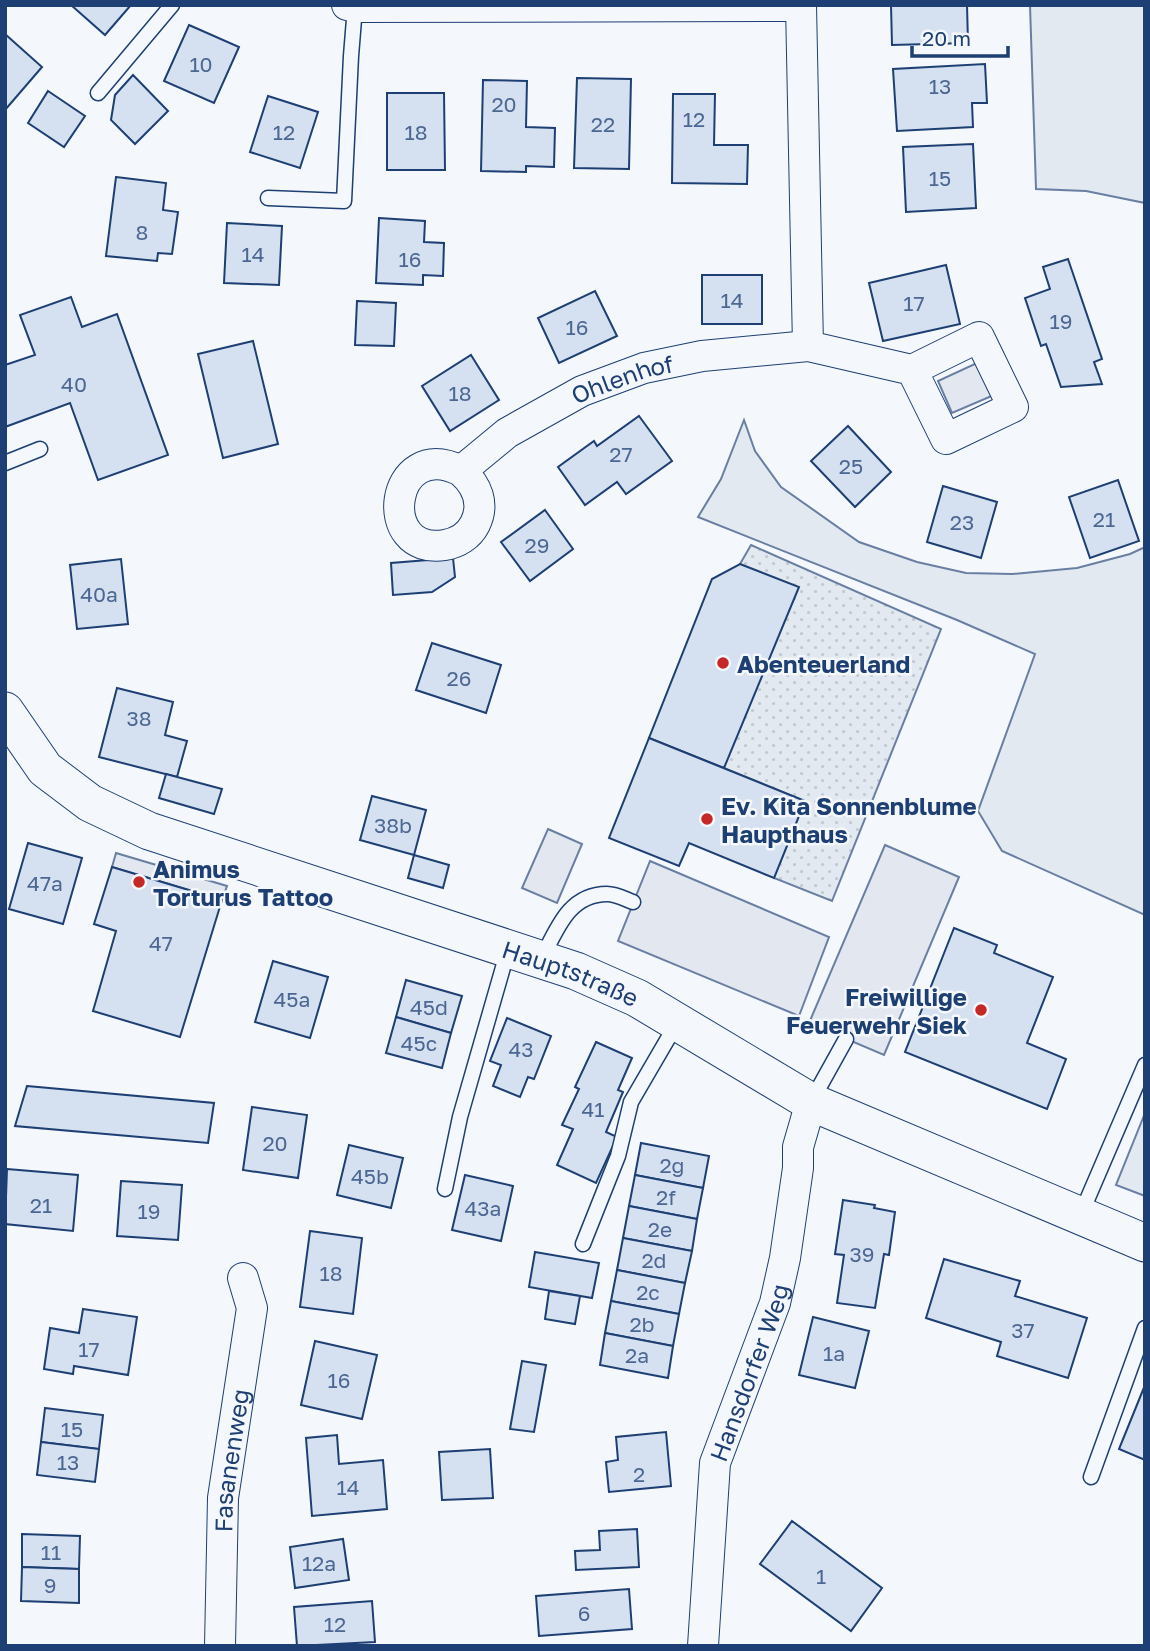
<svg xmlns="http://www.w3.org/2000/svg" width="1150" height="1651" font-family="'Golos Text',sans-serif">
  <defs>
    <pattern id="park-dots" width="8" height="8" patternUnits="userSpaceOnUse" patternTransform="scale(1.75)"><rect width="8" height="8" fill="#e3e9f0"/><path d="M2 2h.1M6 6h.1" fill="none" stroke="#c2c9d1" stroke-width="1.8" stroke-linecap="round"/></pattern>
  </defs>
  <rect width="100%" height="100%" fill="#f4f7fb"/>
  <g fill="#e3e9f0" stroke="#687fa3" stroke-width="2">
    <polygon points="1030,5 1145,5 1145,203 1086,191 1036,189"/>
    <polygon points="744,420 755,451 781,487 859,542 917,562 966,573 1012,574 1077,568 1130,554 1145,547 1145,915 1002,851 978,811 1035,654 957,620 698,517 721,479"/>
    <polygon points="1145,1113 1145,1196 1116,1185"/>
  </g>
  <polygon fill="url(#park-dots)" stroke="#687fa3" stroke-width="2" points="751,545 941,629 832,901 774,878 805,801 724,768 740,564"/>
  <g fill="#e3e8f0" stroke="#687fa3" stroke-width="2">
    <polygon points="979,362 994,395 952,413 938,381"/>
    <polygon points="548,829 582,844 557,903 522,888"/>
    <polygon points="885,845 959,877 884,1055 809,1023"/>
    <polygon points="116,853 227,886 222,900 112,867"/>
    <polygon points="650,861 829,937 799,1016 618,941"/>
  </g>
  <g fill="#d5e0f0" stroke="#1d3f73" stroke-width="2">
    <polygon points="71,5 131,5 105,35"/>
    <polygon points="891,5 967,5 968,43 892,45"/>
    <polygon points="189,25 239,47 214,103 164,81"/>
    <polygon points="5,34 42,67 5,110"/>
    <polygon points="985,64 987,103 972,103 973,127 897,131 893,69"/>
    <polygon points="133,75 168,111 135,144 111,120 115,95"/>
    <polygon points="577,78 631,79 629,169 574,168"/>
    <polygon points="483,80 527,81 526,127 555,128 554,167 526,166 526,172 481,171"/>
    <polygon points="48,91 85,116 64,147 28,123"/>
    <polygon points="387,93 444,93 445,170 387,170"/>
    <polygon points="673,94 715,94 714,145 748,145 747,184 672,183"/>
    <polygon points="268,96 318,112 300,168 250,152"/>
    <polygon points="973,144 976,208 906,212 903,147"/>
    <polygon points="116,177 166,183 163,210 178,212 172,254 158,253 157,261 106,256"/>
    <polygon points="379,218 425,221 424,242 444,243 443,276 423,275 423,285 376,283"/>
    <polygon points="227,223 282,226 279,285 224,283"/>
    <polygon points="1068,259 1102,359 1094,362 1102,384 1061,387 1046,344 1041,346 1025,298 1050,289 1043,267"/>
    <polygon points="946,265 960,324 883,341 869,283"/>
    <rect x="702" y="275" width="60" height="49"/>
    <polygon points="595,291 617,336 559,363 538,318"/>
    <polygon points="71,297 82,327 117,314 168,455 98,480 70,403 5,427 5,365 35,355 20,315"/>
    <polygon points="357,301 396,303 394,346 355,345"/>
    <polygon points="253,341 278,444 223,458 198,354"/>
    <polygon points="471,355 499,400 450,431 422,386"/>
    <polygon points="639,416 672,461 626,494 617,482 585,505 558,467 594,441 597,446"/>
    <polygon points="848,426 891,472 855,507 811,461"/>
    <polygon points="1118,480 1139,541 1090,558 1069,497"/>
    <polygon points="943,486 997,502 981,558 927,542"/>
    <polygon points="545,510 573,549 530,581 501,542"/>
    <polygon points="453,558 455,577 432,592 393,595 391,563"/>
    <polygon points="121,559 128,624 77,629 70,565"/>
    <polygon points="740,564 799,587 724,768 649,738 712,579"/>
    <polygon points="432,643 501,665 486,713 416,690"/>
    <polygon points="117,688 173,702 165,735 187,741 177,777 99,757"/>
    <polygon points="649,738 805,801 774,878 689,843 679,866 609,838"/>
    <polygon points="166,774 222,789 214,814 159,798"/>
    <polygon points="372,796 426,810 414,855 360,840"/>
    <polygon points="28,843 82,858 63,924 9,909"/>
    <polygon points="414,855 449,865 443,888 408,878"/>
    <polygon points="112,867 222,900 180,1037 93,1011 116,931 94,924"/>
    <polygon points="954,928 997,945 994,953 1053,977 1027,1043 1066,1059 1047,1109 905,1052"/>
    <polygon points="273,961 328,977 310,1038 255,1022"/>
    <polygon points="406,980 462,996 451,1033 396,1017"/>
    <polygon points="396,1017 451,1033 442,1068 386,1053"/>
    <polygon points="507,1018 551,1036 534,1079 528,1077 520,1097 493,1086 501,1065 490,1061"/>
    <polygon points="596,1042 632,1058 618,1090 623,1092 606,1132 617,1137 596,1183 557,1165 573,1129 562,1125 579,1089 575,1087"/>
    <polygon points="27,1086 214,1103 208,1143 15,1126"/>
    <polygon points="252,1107 307,1115 298,1178 243,1170"/>
    <polygon points="641,1143 709,1156 703,1188 635,1175"/>
    <polygon points="349,1145 403,1158 391,1208 337,1195"/>
    <polygon points="7,1169 78,1175 73,1231 5,1224"/>
    <polygon points="465,1175 513,1186 501,1241 452,1230"/>
    <polygon points="635,1175 703,1188 697,1219 629,1206"/>
    <polygon points="121,1181 182,1185 178,1240 117,1236"/>
    <polygon points="843,1200 875,1205 874,1208 895,1212 889,1255 884,1254 875,1308 837,1303 844,1255 835,1254"/>
    <polygon points="629,1206 697,1219 692,1251 623,1238"/>
    <polygon points="310,1231 362,1238 353,1314 300,1307"/>
    <polygon points="623,1238 692,1251 685,1283 617,1270"/>
    <polygon points="535,1252 599,1263 592,1298 529,1287"/>
    <polygon points="944,1259 1020,1281 1015,1296 1087,1318 1068,1378 997,1356 1001,1342 926,1318"/>
    <polygon points="617,1270 685,1283 679,1314 611,1301"/>
    <polygon points="549,1291 580,1296 575,1324 545,1319"/>
    <polygon points="611,1301 679,1314 673,1346 605,1333"/>
    <polygon points="83,1309 137,1317 128,1375 74,1366 73,1374 44,1369 50,1328 79,1333"/>
    <polygon points="813,1317 869,1331 855,1388 799,1375"/>
    <polygon points="605,1333 673,1346 668,1378 600,1365"/>
    <polygon points="315,1341 377,1355 362,1419 301,1405"/>
    <polygon points="522,1361 546,1365 534,1432 510,1429"/>
    <polygon points="1145,1385 1145,1460 1119,1449"/>
    <polygon points="45,1408 103,1415 99,1449 41,1442"/>
    <polygon points="666,1432 671,1486 609,1492 606,1462 618,1460 616,1437"/>
    <polygon points="337,1435 339,1464 383,1460 387,1509 312,1516 306,1438"/>
    <polygon points="41,1442 99,1449 95,1482 37,1475"/>
    <polygon points="490,1449 493,1498 442,1500 439,1452"/>
    <polygon points="792,1521 882,1588 851,1631 760,1564"/>
    <polygon points="637,1529 639,1567 576,1570 575,1551 600,1550 599,1531"/>
    <polygon points="22,1534 80,1536 79,1569 22,1567"/>
    <polygon points="343,1539 349,1580 295,1588 290,1547"/>
    <polygon points="22,1567 79,1569 79,1603 21,1601"/>
    <polygon points="629,1589 632,1629 539,1636 536,1596"/>
    <polygon points="372,1601 375,1642 297,1646 294,1607"/>
  </g>
  <g fill="none" stroke-linecap="round" stroke-linejoin="round">
    <defs>
      <g id="service">
        <polyline points="98,93 172,5"/>
        <polyline points="268,198 344,201 351,56 355,7"/>
        <polyline points="5,463 40,449"/>
        <path d="M 542,958 C 557,929 569,894 607,894 C 616,894 625,899 633,902"/>
        <polyline points="811,1102 846,1039"/>
        <polyline points="445,1189 460,1117 508,950"/>
        <polyline points="1081,1214 1145,1065"/>
        <polyline points="583,1244 618,1156 631,1102 677,1023"/>
        <polyline points="1091,1477 1145,1328"/>
      </g>
      <g id="minor">
        <polyline points="347,5 355,7 801,6"/>
        <polyline points="801,5 808,346"/>
        <path id="s1" d="M 461,471 C 477,485 485,504 475,524 C 469,536 457,543 445,545 C 375,557 389,435 461,471 L 507,433 L 582,391 L 644,368 L 702,356 L 808,346 L 912,370 L 946,439 L 1013,407 L 979,337 L 912,370"/>
        <path id="s2" d="M 220,1646 L 223,1498 L 252,1308 L 243,1278"/>
        <path id="s3" d="M 703,1646 L 715,1463 L 775,1303 L 785,1258 L 798,1168 L 798,1147 L 811,1102"/>
      </g>
      <g id="tertiary">
        <path id="s4" d="M 5,711 L 45,769 L 90,803 L 149,831 L 576,971 L 637,998 L 811,1102 L 1145,1243"/>
      </g>
    </defs>
    <use href="#service" stroke="#1d3f73" stroke-width="17"/>
    <use href="#minor" stroke="#1d3f73" stroke-width="32"/>
    <use href="#tertiary" stroke="#1d3f73" stroke-width="39"/>
    <use href="#service" stroke="#f4f7fb" stroke-width="14"/>
    <use href="#minor" stroke="#f4f7fb" stroke-width="30"/>
    <use href="#tertiary" stroke="#f4f7fb" stroke-width="37"/>
  </g>
  <g fill="#c62828" stroke="#f4f7fb" stroke-width="2.5">
    <circle cx="723" cy="663" r="7"/>
    <circle cx="707" cy="819" r="7"/>
    <circle cx="139" cy="882" r="7"/>
    <circle cx="981" cy="1010" r="7"/>
  </g>
  <g text-anchor="middle" dominant-baseline="central" stroke-width="5" stroke-linejoin="round" paint-order="stroke">
    <g font-size="21" fill="#4b6792">
      <text x="201" y="64">10</text>
      <text x="940" y="86">13</text>
      <text x="504" y="104">20</text>
      <text x="694" y="119">12</text>
      <text x="603" y="124">22</text>
      <text x="284" y="132">12</text>
      <text x="416" y="132">18</text>
      <text x="940" y="178">15</text>
      <text x="142" y="232">8</text>
      <text x="253" y="254">14</text>
      <text x="410" y="259">16</text>
      <text x="732" y="300">14</text>
      <text x="914" y="303">17</text>
      <text x="1061" y="321">19</text>
      <text x="577" y="327">16</text>
      <text x="74" y="384">40</text>
      <text x="460" y="393">18</text>
      <text x="621" y="454">27</text>
      <text x="851" y="466">25</text>
      <text x="1104" y="519">21</text>
      <text x="962" y="522">23</text>
      <text x="537" y="545">29</text>
      <text x="99" y="594">40a</text>
      <text x="459" y="678">26</text>
      <text x="139" y="718">38</text>
      <text x="393" y="825">38b</text>
      <text x="45" y="883">47a</text>
      <text x="161" y="943">47</text>
      <text x="292" y="999">45a</text>
      <text x="429" y="1007">45d</text>
      <text x="419" y="1043">45c</text>
      <text x="521" y="1049">43</text>
      <text x="593" y="1109">41</text>
      <text x="275" y="1143">20</text>
      <text x="672" y="1165">2g</text>
      <text x="370" y="1176">45b</text>
      <text x="666" y="1197">2f</text>
      <text x="41" y="1205">21</text>
      <text x="483" y="1208">43a</text>
      <text x="149" y="1211">19</text>
      <text x="660" y="1229">2e</text>
      <text x="862" y="1254">39</text>
      <text x="654" y="1260">2d</text>
      <text x="331" y="1273">18</text>
      <text x="648" y="1292">2c</text>
      <text x="642" y="1324">2b</text>
      <text x="1023" y="1330">37</text>
      <text x="89" y="1349">17</text>
      <text x="834" y="1353">1a</text>
      <text x="637" y="1355">2a</text>
      <text x="339" y="1380">16</text>
      <text x="72" y="1429">15</text>
      <text x="68" y="1462">13</text>
      <text x="639" y="1474">2</text>
      <text x="348" y="1487">14</text>
      <text x="51" y="1552">11</text>
      <text x="319" y="1563">12a</text>
      <text x="821" y="1576">1</text>
      <text x="50" y="1585">9</text>
      <text x="584" y="1613">6</text>
      <text x="335" y="1624">12</text>
    </g>
    <g font-size="24" fill="#1d3f73" stroke="#f4f7fb">
      <text stroke="none"><textPath href="#s1" startOffset="443">Ohlenhof</textPath></text>
      <text stroke="none"><textPath href="#s4" startOffset="637">Hauptstraße</textPath></text>
      <text stroke="none"><textPath href="#s3" startOffset="280">Hansdorfer Weg</textPath></text>
      <text stroke="none"><textPath href="#s2" startOffset="186">Fasanenweg</textPath></text>
    </g>
    <g font-size="24" font-weight="bold" fill="#1d3f73" stroke="#f4f7fb" text-anchor="start">
      <text x="737" y="663">Abenteuerland</text>
      <text x="721" y="805">Ev. Kita Sonnenblume<tspan x="721" dy="28">Haupthaus</tspan></text>
      <text x="153" y="868">Animus<tspan x="153" dy="28">Torturus Tattoo</tspan></text>
      <text x="967" y="996" text-anchor="end">Freiwillige<tspan x="967" dy="28">Feuerwehr Siek</tspan></text>
    </g>
  </g>
  <rect width="1150" height="1651" fill="none" stroke="#1d3f73" stroke-width="14"/>
  <path d="M912 46v10h96v-10" fill="none" stroke="#1d3f73" stroke-width="3.5"/>
  <text x="922" y="46" font-size="21" fill="#1d3f73" stroke="#f4f7fb" stroke-width="5" paint-order="stroke">20 m</text>
</svg>
